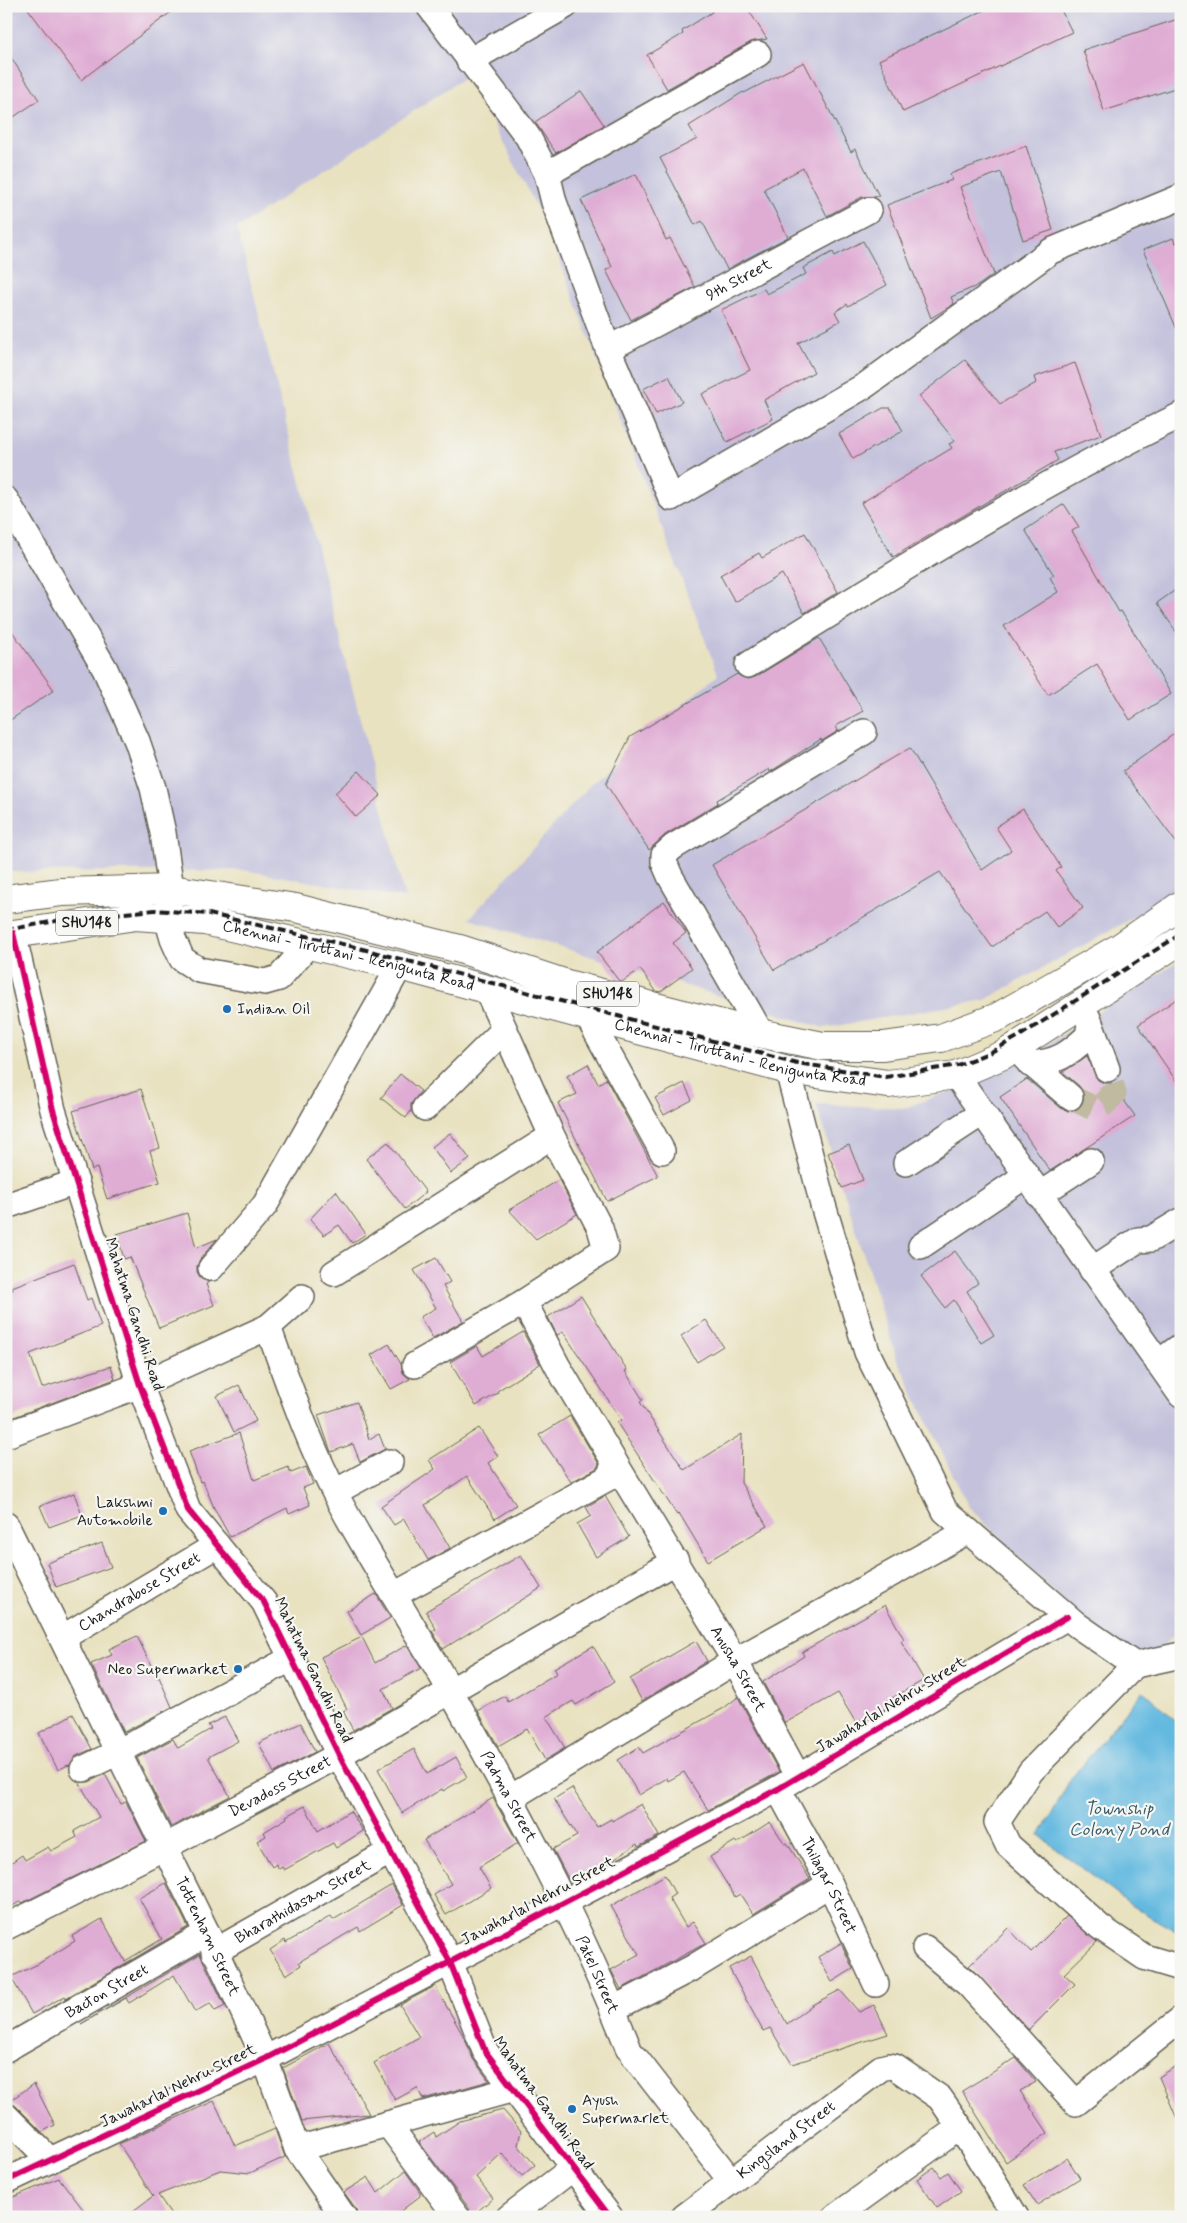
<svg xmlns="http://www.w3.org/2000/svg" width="1187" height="2223" font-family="Mynerve,sans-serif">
  <rect width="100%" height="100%" fill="#f6f6f2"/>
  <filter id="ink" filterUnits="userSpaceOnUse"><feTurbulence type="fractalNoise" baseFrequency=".02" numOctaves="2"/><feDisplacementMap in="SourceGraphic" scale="10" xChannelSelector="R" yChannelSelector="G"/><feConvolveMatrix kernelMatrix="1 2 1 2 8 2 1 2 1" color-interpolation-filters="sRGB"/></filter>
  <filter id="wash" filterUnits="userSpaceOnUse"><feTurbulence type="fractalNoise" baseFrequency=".0096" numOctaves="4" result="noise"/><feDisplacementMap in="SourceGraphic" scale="20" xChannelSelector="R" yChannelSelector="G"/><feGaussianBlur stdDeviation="1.12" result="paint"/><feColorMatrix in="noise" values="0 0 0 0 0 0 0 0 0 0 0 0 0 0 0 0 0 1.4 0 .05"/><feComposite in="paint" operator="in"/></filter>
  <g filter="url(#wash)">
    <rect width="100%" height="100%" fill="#e9e2c1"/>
    <g fill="#c3c1db">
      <polygon points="6,6 1181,6 1181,891 985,1000 824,1028 469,919 592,783 718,674 546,225 468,75 237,228 405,898 243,870 6,872"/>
      <polygon points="1181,960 1181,1627 1161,1648 1122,1661 968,1506 897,1359 816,1104 905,1108 1008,1069"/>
    </g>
    <polygon fill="#64b9e0" stroke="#406a7e" points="1143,1691 1181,1725 1181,1934 1132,1906 1040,1836 1070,1780"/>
    <g id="blocks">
      <g fill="#dfacd4">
        <polygon points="26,6 179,6 81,80"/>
        <polygon points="709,6 746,6 767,39 751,42 667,89 647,55 683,34 682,31 712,12"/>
        <polygon points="993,6 1059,6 1072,32 903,112 879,60"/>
        <polygon points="1181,18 1181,86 1104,111 1083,50"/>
        <polygon points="6,50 39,100 6,122"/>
        <polygon points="804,62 851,152 855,149 879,196 862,197 827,216 803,168 764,189 788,237 727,269 702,221 695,225 660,158 697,139 689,126 743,92 744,93"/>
        <polygon points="581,91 604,125 556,153 535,122"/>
        <polygon points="1026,146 1053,230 1023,240 1001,172 960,187 994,274 979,285 951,297 954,304 931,318 887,205 952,180 950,174"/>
        <polygon points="636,174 666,240 670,238 695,287 631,320 606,270 612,267 581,200"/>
        <polygon points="1173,238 1175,243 1181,240 1181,339 1143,250"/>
        <polygon points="863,241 887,285 848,306 847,304 835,312 840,321 798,343 814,372 764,400 773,419 727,442 702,394 750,370 721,310 764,289 767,294 806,274 803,268 833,252 835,256"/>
        <polygon points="965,360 1000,404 1036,383 1034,377 1075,363 1101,435 1054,452 1058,460 893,557 861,503 952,448 949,444 955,441 919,396"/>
        <polygon points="669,376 682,402 656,414 643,389"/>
        <polygon points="883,408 890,408 903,431 853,459 839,434"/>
        <polygon points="1064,504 1079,527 1072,531 1119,612 1121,611 1171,694 1130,720 1097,664 1048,695 1004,626 1058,592 1050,577 1054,575 1025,530"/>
        <polygon points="805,533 838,592 804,613 782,574 735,602 720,575 759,553 762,558"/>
        <polygon points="1181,586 1181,639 1157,603"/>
        <polygon points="6,623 54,690 6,723"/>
        <polygon points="819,638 863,711 836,726 838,731 822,741 821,739 770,772 769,769 717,800 718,803 665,835 649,850 606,784 630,737 737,674 748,679 755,677"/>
        <polygon points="1181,729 1181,849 1123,771"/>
        <polygon points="910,748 982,870 1011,850 996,827 1023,809 1061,867 1056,871 1083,908 1057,927 1045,911 992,947 940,872 774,970 712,865"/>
        <polygon points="359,771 381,795 356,817 335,793"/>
        <polygon points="664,901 686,933 673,943 692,968 660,992 656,991 640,969 622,982 619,981 597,952"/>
        <polygon points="1181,996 1181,1088 1138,1025"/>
        <polygon points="1087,1056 1098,1080 1104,1083 1112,1083 1135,1116 1050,1171 1000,1097 1027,1079 1061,1108 1068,1111 1075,1110 1081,1106 1084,1099 1084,1093 1079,1086 1063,1072"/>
        <polygon points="588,1064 598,1084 606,1079 658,1176 607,1201 558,1103 577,1094 567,1076"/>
        <polygon points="400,1074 421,1091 411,1104 411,1111 406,1118 381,1098"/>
        <polygon points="684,1083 692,1100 664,1115 655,1098"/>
        <polygon points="141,1089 160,1148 150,1151 160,1182 107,1199 97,1168 92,1170 73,1111"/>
        <polygon points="450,1133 470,1159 451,1173 432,1147"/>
        <polygon points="388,1142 426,1192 405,1209 366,1159"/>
        <polygon points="849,1145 863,1180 842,1188 828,1153"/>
        <polygon points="559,1180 577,1214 536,1239 509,1210"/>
        <polygon points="336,1191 366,1234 352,1243 339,1225 324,1235 310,1219"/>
        <polygon points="187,1213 196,1248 217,1239 200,1259 197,1266 197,1272 201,1279 209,1282 206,1284 214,1305 159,1328 130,1257 124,1259 117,1234"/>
        <polygon points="955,1251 978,1283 967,1291 994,1335 981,1343 954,1300 945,1308 921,1276"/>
        <polygon points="436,1258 450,1282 443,1286 463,1321 433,1338 420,1317 436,1308 414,1270"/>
        <polygon points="74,1263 87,1300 91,1298 101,1326 30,1354 42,1388 111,1366 115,1379 6,1420 6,1292 13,1290 12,1287"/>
        <polygon points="581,1296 627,1370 625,1371 643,1400 640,1402 684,1470 742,1434 741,1483 767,1526 708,1561 679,1513 677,1515 617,1423 621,1420 600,1387 563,1332 557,1335 548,1317"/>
        <polygon points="706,1320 723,1346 697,1362 681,1336"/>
        <polygon points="523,1332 540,1364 497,1391 498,1393 476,1406 450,1362 477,1346 483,1356"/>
        <polygon points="389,1344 401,1364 403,1373 410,1379 391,1389 371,1355"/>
        <polygon points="239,1385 256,1421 234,1432 217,1396"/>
        <polygon points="357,1402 369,1439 379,1434 385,1449 360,1462 353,1444 331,1452 318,1415"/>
        <polygon points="570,1416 599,1464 597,1468 571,1482 539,1435"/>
        <polygon points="479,1428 498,1456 488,1463 516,1505 495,1519 467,1476 425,1505 450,1548 428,1560 404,1519 394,1525 381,1506 435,1469 429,1460"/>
        <polygon points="239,1433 254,1480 288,1467 291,1473 306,1467 313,1484 303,1488 310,1505 289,1514 287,1508 230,1537 214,1508 203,1481 200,1482 189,1451"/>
        <polygon points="74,1493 82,1515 49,1527 40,1506"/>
        <polygon points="605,1496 629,1537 596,1557 577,1524 591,1516 586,1507"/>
        <polygon points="102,1543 111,1567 56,1587 47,1563"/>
        <polygon points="521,1555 541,1588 443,1649 432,1631 436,1629 426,1611"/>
        <polygon points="376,1594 390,1618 361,1635 347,1611"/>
        <polygon points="885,1605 904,1639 901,1641 924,1680 887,1701 890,1706 871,1717 870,1715 856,1723 838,1693 785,1723 763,1682 804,1656 802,1652"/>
        <polygon points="137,1636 157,1678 159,1677 172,1707 124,1732 91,1664 112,1655 109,1649"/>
        <polygon points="362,1637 375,1663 407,1645 421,1668 383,1689 392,1708 353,1730 343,1711 347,1709 321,1657"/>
        <polygon points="696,1641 707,1661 642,1701 630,1679"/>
        <polygon points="593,1646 614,1682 576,1705 573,1701 546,1717 565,1748 545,1760 527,1729 498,1746 478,1711 505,1696 508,1702 557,1673 554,1668"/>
        <polygon points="738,1697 779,1772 708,1810 684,1772 668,1781 667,1778 639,1795 618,1760 639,1747 643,1753 724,1708"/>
        <polygon points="73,1714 92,1749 76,1756 69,1766 68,1765 58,1770 39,1733"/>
        <polygon points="225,1717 238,1741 208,1757 230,1796 171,1827 137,1758 173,1739 178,1748 211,1729 208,1725"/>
        <polygon points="301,1723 315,1752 274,1773 259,1743"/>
        <polygon points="414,1749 427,1774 456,1757 467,1777 443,1791 442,1789 402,1813 378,1769"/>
        <polygon points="105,1774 121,1804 126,1802 146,1841 22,1903 21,1901 6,1910 6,1866 22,1855 25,1860 48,1847 51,1851 77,1837 74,1831 99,1817 79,1782 89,1782"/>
        <polygon points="572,1788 597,1827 611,1819 612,1821 641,1804 659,1836 638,1847 637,1844 601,1867 570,1882 553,1849 577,1836 554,1799"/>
        <polygon points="493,1798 518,1843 479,1867 491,1888 446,1915 434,1895 451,1884 424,1840"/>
        <polygon points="305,1806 318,1831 350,1811 363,1831 336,1848 333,1843 284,1870 282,1867 279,1869 276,1864 272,1867 257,1841 266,1836 264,1832 287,1818 286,1816"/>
        <polygon points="770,1822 785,1844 787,1843 810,1879 753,1914 740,1894 735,1897 710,1857 735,1841 737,1843"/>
        <polygon points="665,1875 675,1894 669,1898 686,1927 693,1922 706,1943 621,1989 611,1970 639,1954 611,1906"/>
        <polygon points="166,1883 188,1927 66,1998 65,1996 32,2014 11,1977 38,1964 75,1941 72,1936 102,1919 125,1961 162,1939 139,1898"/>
        <polygon points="392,1885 403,1905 360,1931 358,1927 299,1962 301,1965 286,1975 270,1950 285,1940 286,1943 331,1916 333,1920"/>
        <polygon points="1067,1916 1097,1942 1064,1974 1075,1984 1029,2030 969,1966 1008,1928 1031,1952"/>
        <polygon points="841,1943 853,1969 832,1982 818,1957"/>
        <polygon points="200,1954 225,2006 215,2011 210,2003 195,2012 174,1975 129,2003 126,1998 81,2024"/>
        <polygon points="751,1956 787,2024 812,2005 840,1990 859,2012 874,2005 888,2034 792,2064 770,2028 763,2031 729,1968"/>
        <polygon points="435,1986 465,2039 473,2059 489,2081 423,2099 417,2088 395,2100 374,2063 419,2037 400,2005"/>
        <polygon points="329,2043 369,2114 302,2121 283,2068"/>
        <polygon points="1016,2058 1036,2082 1020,2091 1048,2133 1006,2162 962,2091"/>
        <polygon points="1181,2063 1181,2128 1159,2077"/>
        <polygon points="34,2084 55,2125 42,2132 16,2106 8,2102"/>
        <polygon points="214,2101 235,2146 275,2129 285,2157 250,2173 220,2170 158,2195 173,2217 125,2217 153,2196 119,2144"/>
        <polygon points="503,2110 521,2131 518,2145 535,2165 522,2176 502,2153 476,2177 493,2198 471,2217 469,2208 419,2142 434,2132 436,2137 460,2121"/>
        <polygon points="1067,2158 1080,2178 1037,2205 1024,2185"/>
        <polygon points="934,2167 941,2177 948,2172 961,2191 937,2208 917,2179"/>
        <polygon points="405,2171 420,2192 420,2196 393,2217 358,2217 356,2209 344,2192 368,2177 378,2193"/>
        <polygon points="59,2178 89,2217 6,2217 6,2200"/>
        <polygon points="321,2209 326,2217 311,2217"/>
      </g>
    </g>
  </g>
  <g filter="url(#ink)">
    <use href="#blocks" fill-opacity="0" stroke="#646156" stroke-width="1"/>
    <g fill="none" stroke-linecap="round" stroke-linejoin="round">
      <polyline stroke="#c0baa0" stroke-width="25" stroke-dasharray="25 12" stroke-linecap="butt" points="1070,1097 1093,1108 1104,1104 1114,1093 1107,1069"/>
      <defs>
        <g id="minor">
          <polyline points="429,6 528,137 547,174 554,202 608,349 671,498 866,385 1051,251 1181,197"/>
          <polyline points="469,61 565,6"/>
          <polyline points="547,174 758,54"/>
          <path id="s1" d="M 608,349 L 869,210"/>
          <polyline points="6,500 105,669 137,741 153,788 163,833 171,889 167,918 173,939 182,959 199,970 265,982 279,978 308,945"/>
          <path d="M 748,665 C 889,577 1031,488 1181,415"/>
          <polyline points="13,933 53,1110 140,1385 188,1510 264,1602 339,1755 450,1962 485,2051 610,2217"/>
          <polyline points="588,1017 662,1151"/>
          <polyline points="1088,1018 1107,1069"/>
          <polyline points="761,1033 670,876 664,862 664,855 673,847 864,732"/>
          <polyline points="1025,1058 1070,1097"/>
          <path d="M 1030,1064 C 1056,1063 1069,1054 1088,1036 L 1090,1024"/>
          <polyline points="788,1070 823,1205 867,1352 945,1511 1077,1625 1135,1665 1181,1655"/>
          <polyline points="956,1075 1181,1395"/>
          <polyline points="425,1108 504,1030"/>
          <polyline points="906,1163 982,1113"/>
          <polyline points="1039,1195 1091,1161"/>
          <polyline points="6,1206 76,1182"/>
          <polyline points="921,1246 1025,1176"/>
          <polyline points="211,1268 265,1205 400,966"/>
          <polyline points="1092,1270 1130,1245 1138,1240 1151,1239 1181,1221"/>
          <polyline points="334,1273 552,1136"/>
          <path id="s2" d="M 268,1327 C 289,1385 309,1445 338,1499 C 373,1565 415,1627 451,1692 C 516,1807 580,1924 628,2047"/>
          <polyline points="1158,1363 1181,1346"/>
          <polyline points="415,1365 524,1302"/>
          <polyline points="6,1435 140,1385 268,1327 302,1297"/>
          <path id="s3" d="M 615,1463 L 735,1661 L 798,1777"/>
          <polyline points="335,1492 390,1462"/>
          <path id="s4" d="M 6,1525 L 207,1933 L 265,2059 L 297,2149 L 514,2089"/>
          <polyline points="394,1595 608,1478 615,1463 558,1367 524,1302 606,1249 600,1228 552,1136 487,990"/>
          <path id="s5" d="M 62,1638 L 217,1545"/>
          <polyline points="1135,1665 1031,1771 997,1822 1008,1845 1100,1927 1144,1957 1181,1968"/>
          <polyline points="83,1769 118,1752 292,1658"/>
          <path id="s6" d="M 778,1789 L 830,1884 L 876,1984"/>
          <polyline points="509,1799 735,1661 968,1531"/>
          <path id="s7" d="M 6,1927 L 153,1853 L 339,1755 L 676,1561"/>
          <polyline points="925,1948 969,1985 1076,2103 1181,2019"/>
          <path id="s8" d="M 214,1952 L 391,1851"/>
          <polyline points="613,2009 694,1967 830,1884"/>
          <path id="s9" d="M 6,2049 L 207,1933"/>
          <polyline points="634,2056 731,2181"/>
          <polyline points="6,2116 50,2160"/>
          <polyline points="388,2124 457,2217"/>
          <polyline points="297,2149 344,2217"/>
          <polyline points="6,2181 265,2059 628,1869 778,1789 1067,1617"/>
          <polyline points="509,2217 573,2168"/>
          <path id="s10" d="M 684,2217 L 881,2068 L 889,2066 L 895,2067 L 940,2098 L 960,2127 L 1016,2217"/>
          <polyline points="835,2217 960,2127"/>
        </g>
        <g id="highway">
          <polyline points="6,899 61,892 171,889 296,908 460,949 567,984 753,1032 823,1046 883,1046 941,1038 998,1017 1119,948 1181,905"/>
          <path id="s11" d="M 6,935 L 136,916 L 205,921 L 400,966 L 788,1070 L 888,1084 L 956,1075 L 1003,1055 L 1181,940"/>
        </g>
      </defs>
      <use href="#minor" stroke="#646156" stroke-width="28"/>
      <use href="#highway" stroke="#646156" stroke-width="30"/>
      <use href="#minor" stroke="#fff" stroke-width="25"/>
      <use href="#highway" stroke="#fff" stroke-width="28"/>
      <polyline stroke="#1c1c1c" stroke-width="4" stroke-dasharray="8 4" stroke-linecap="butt" points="6,930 73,918 155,910 209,914 351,946 797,1063 886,1077 958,1065 991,1052 1021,1035 1181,934"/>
      <defs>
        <g id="cycleway">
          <polyline points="13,933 53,1110 140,1385 188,1510 264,1602 339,1755 450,1962 485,2051 610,2217"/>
          <polyline points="6,2181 265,2059 628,1869 778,1789 1067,1617"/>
        </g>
      </defs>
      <use href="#cycleway" stroke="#f6f6f2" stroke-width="9"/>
      <use href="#cycleway" stroke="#d6006c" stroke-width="6"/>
    </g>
  </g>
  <g fill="#1f6fb2" stroke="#f6f6f2" stroke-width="2">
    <circle cx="227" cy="1009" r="5"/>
    <circle cx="163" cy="1511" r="5"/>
    <circle cx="238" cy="1669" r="5"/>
    <circle cx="572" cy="2109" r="5"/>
  </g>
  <g text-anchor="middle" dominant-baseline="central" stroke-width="4.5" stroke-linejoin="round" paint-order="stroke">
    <g fill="#f6f6f2" stroke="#5d5d5c" stroke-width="1">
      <rect x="56" y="910.5" width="62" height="25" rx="4"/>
      <rect x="577" y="981.5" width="62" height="25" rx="4"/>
    </g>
    <g font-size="15" font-weight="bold" fill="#1c1c1c">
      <text x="87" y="923">SHU148</text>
      <text x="608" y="994">SHU148</text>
    </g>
    <g font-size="16" fill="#1c1c1c" stroke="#f6f6f2">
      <text stroke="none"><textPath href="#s1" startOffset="148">9th Street</textPath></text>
      <text stroke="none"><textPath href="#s11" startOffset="348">Chennai - Tiruttani - Renigunta Road</textPath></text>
      <text stroke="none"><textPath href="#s11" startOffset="752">Chennai - Tiruttani - Renigunta Road</textPath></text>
      <text transform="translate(134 1314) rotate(72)">Mahatma Gandhi Road</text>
      <text stroke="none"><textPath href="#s5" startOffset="90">Chandrabose Street</textPath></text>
      <text stroke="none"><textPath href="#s3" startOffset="240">Anusha Street</textPath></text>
      <text transform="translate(313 1670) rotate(64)">Mahatma Gandhi Road</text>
      <text transform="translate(891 1705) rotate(-31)">Jawaharlal Nehru Street</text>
      <text stroke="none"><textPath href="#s7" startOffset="308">Devadoss Street</textPath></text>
      <text stroke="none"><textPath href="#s2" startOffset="529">Padma Street</textPath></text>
      <text stroke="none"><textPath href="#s6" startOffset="109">Thilagar Street</textPath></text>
      <text transform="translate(538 1901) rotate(-28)">Jawaharlal Nehru Street</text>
      <text stroke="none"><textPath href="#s8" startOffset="102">Bharathidasan Street</textPath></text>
      <text stroke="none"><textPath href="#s4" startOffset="458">Tottenham Street</textPath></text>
      <text stroke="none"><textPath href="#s2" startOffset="728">Patel Street</textPath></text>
      <text stroke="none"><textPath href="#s9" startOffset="116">Bacton Street</textPath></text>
      <text transform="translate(178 2086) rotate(-26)">Jawaharlal Nehru Street</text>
      <text transform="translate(543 2103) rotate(54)">Mahatma Gandhi Road</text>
      <text stroke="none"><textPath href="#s10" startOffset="128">Kingsland Street</textPath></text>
    </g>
    <g font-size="16" fill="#1c1c1c" stroke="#f6f6f2" text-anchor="start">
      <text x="237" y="1009">Indian Oil</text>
      <text x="153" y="1502" text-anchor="end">Lakshmi<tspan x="153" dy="18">Automobile</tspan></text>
      <text x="228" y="1669" text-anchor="end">Neo Supermarket</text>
      <text x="582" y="2100">Ayush<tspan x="582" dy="18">Supermarlet</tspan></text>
    </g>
    <g font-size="18" font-style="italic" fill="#395b6a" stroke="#f6f6f2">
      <text x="1119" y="1809">Township<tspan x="1119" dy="21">Colony Pond</tspan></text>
    </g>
  </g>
  <rect width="1187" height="2223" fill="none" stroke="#f6f6f2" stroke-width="25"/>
</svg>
